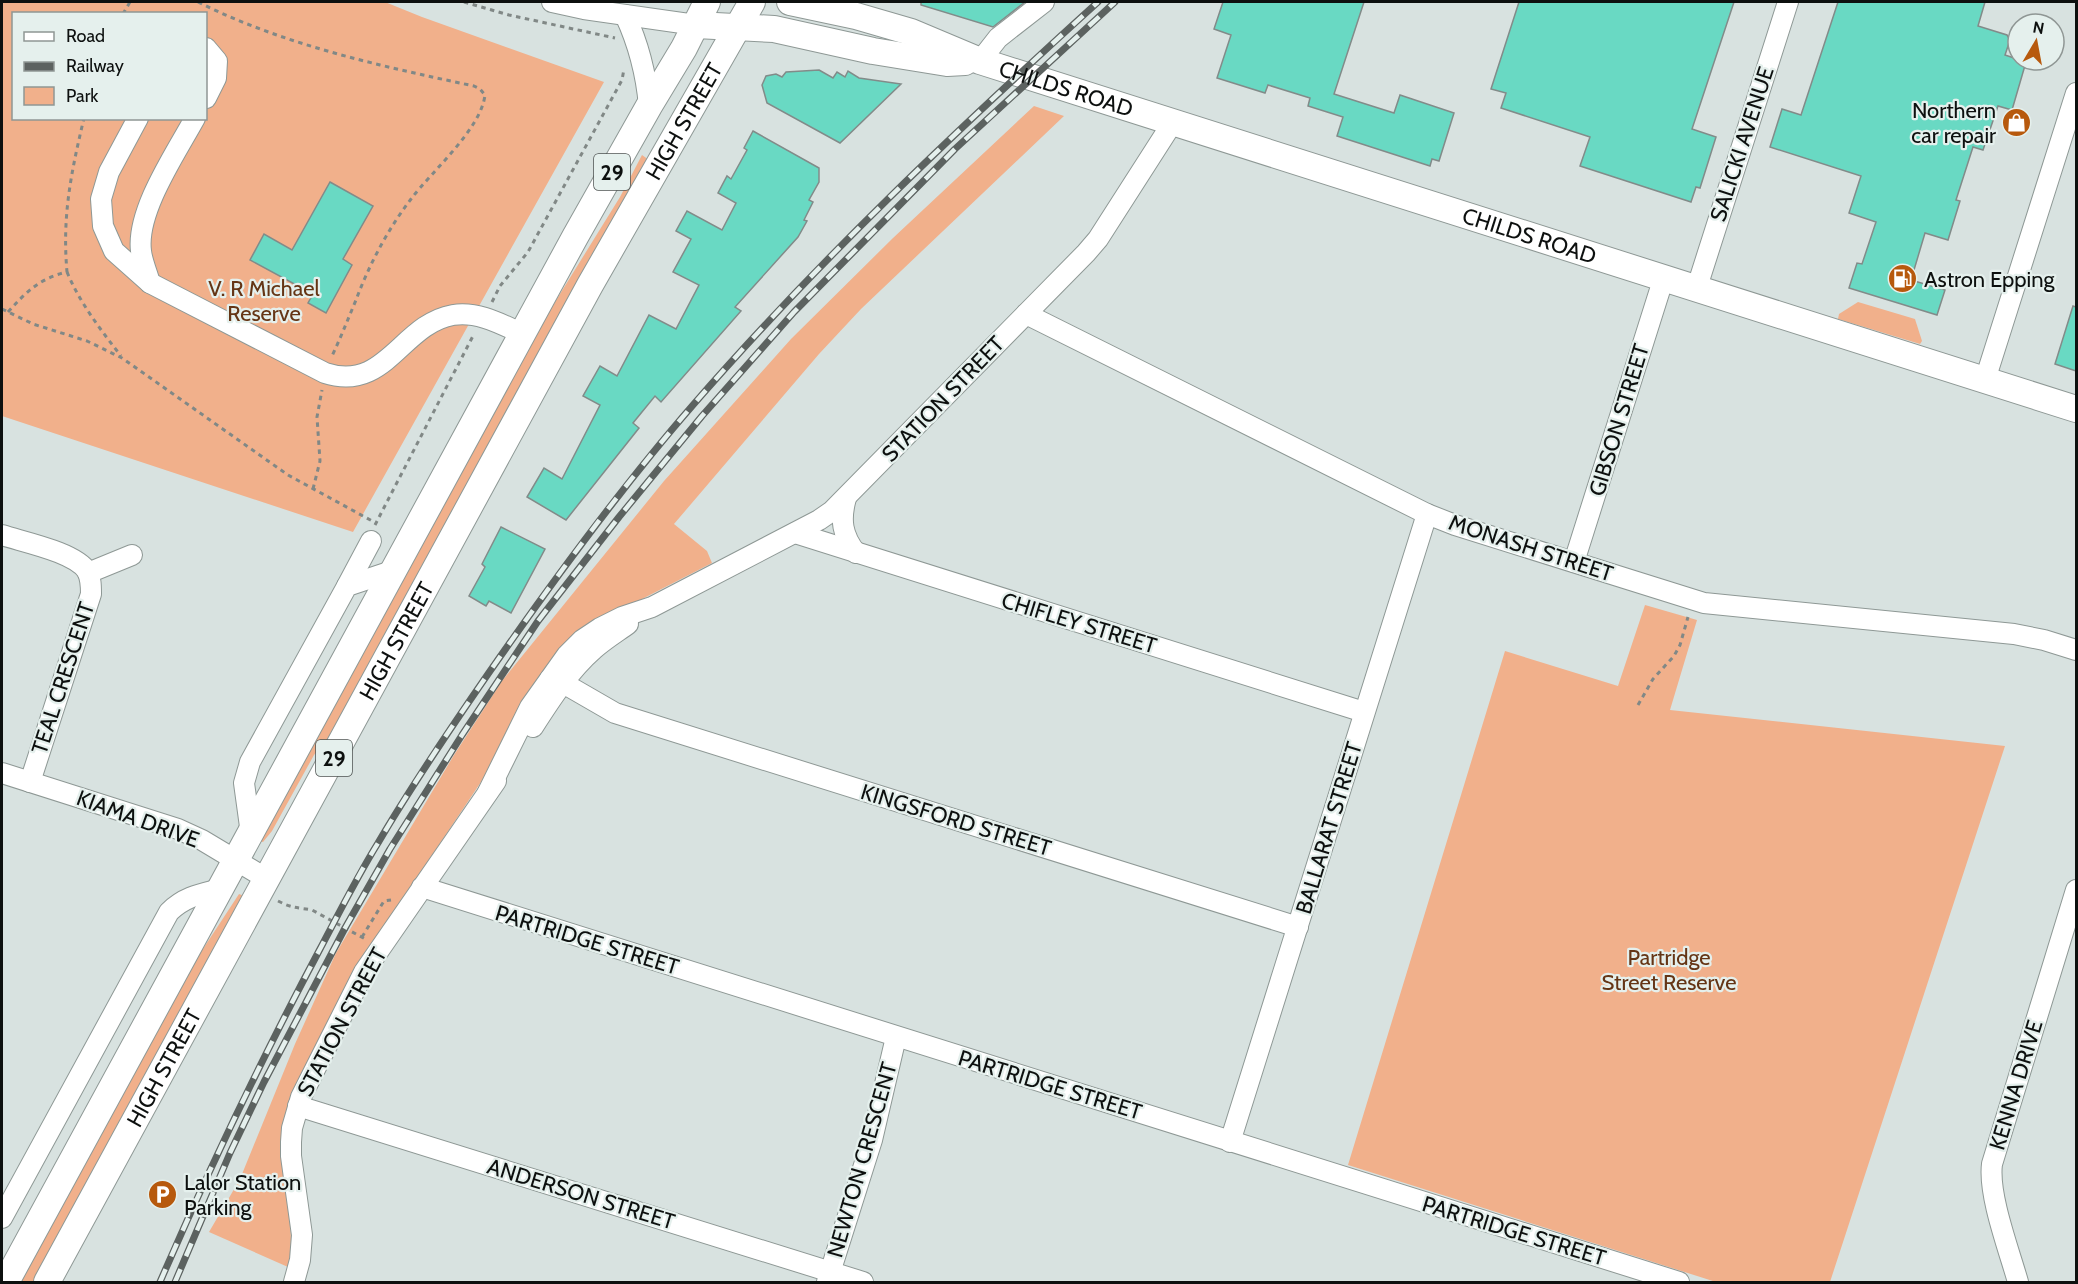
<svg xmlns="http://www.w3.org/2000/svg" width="2078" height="1284" font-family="Cabin,sans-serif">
  <rect width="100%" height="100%" fill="#d8e2e0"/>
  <g fill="#f1b08b" fill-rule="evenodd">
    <path d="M 2,2 L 385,2 L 422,17 L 604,82 L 353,532 L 2,416 ZM 14,14 L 206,14 L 206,118 L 14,118 Z"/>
    <path d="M 1034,106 L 1064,116 L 861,309 L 819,354 L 674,524 L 707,551 L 712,563 L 609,616 L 491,767 L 364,957 L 349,980 L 288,1107 C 270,1160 300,1213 288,1267 L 209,1232 L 240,1179 L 295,1044 L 336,953 L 454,755 L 502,681 L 664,481 L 791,339 L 893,238 Z"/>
    <polygon points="642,155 649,160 347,715 314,755 272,831 263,842 259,841 542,323 620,197"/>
    <polygon points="1858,302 1915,319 1922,341 1920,344 1838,319 1839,314"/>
    <polygon points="1645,605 1697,620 1670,710 2005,746 1830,1282 1716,1282 1348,1165 1505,651 1618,686"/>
    <polygon points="239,894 244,896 37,1282 17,1282 176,990"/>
  </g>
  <g fill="#69d9c3" stroke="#828b89" stroke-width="1.5">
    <polygon points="921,2 1025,2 993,27 921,5"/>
    <polygon points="1223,2 1364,2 1334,94 1394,113 1400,95 1454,113 1439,161 1432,159 1430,166 1337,136 1343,117 1308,106 1310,98 1268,85 1265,93 1217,78 1231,35 1214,29"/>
    <polygon points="1519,2 1734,2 1692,129 1716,137 1700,188 1696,187 1691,202 1580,166 1590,137 1501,108 1506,93 1491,89"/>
    <polygon points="1838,2 1985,2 1978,26 2007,35 2010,40 2005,55 2026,62 2012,110 1998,106 1983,150 1973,147 1956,200 1960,201 1948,240 1925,233 1911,280 1945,290 1937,315 1849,288 1857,263 1862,264 1876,222 1849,213 1861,176 1770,147 1782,109 1801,115"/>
    <polygon points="819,70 833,78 837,72 845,77 848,71 859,78 901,84 840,143 767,103 762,85 766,76 776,74 782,77 786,72"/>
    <polygon points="753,131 819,168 819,182 809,200 813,202 804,220 807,221 798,237 735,307 741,311 661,402 655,396 633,423 639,428 566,520 527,497 544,468 562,479 600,405 583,396 600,366 617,376 649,315 676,329 699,285 673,272 691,239 676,231 687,211 722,230 736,203 718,193 727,176 731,179 747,150 744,148"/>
    <polygon points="330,182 373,206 343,259 352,265 326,313 308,303 313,294 250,260 264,234 292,250"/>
    <polygon points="2073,306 2076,307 2076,371 2055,364"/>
    <polygon points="501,527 545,549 511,613 489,601 486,606 469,596 485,567 482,564"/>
  </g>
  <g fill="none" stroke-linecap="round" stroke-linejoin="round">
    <defs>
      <g id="minor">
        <polyline points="552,2 584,9 696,25"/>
        <path d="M 625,15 C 639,45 646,72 649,106"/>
        <polyline points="206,48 217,61 216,78 206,98"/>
        <polyline points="980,61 998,38 1044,2"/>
        <path d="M 138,118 L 109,172 L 101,199 L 103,226 L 114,251 L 150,283 L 325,373 C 386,393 401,324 453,315 C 478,311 501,324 523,334"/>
        <path d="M 150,283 C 147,272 142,261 141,251 C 136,211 176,153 195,118"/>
        <polyline points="1697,287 1788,2"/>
        <polyline points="1026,314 1427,514 1455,525 1704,603 2014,634 2044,640 2076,650"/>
        <polyline points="1985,380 2076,93"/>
        <path d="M 846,498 C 840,520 842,535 856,553"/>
        <polyline points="795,533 1364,712"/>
        <path d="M 2,535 C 23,542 75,552 87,571 C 91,578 91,586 91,594 L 30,782"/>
        <polyline points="1574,562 1664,277"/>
        <polyline points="88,573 132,555"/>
        <polyline points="347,586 371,541"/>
        <polyline points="550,679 563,683 615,713 1298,927"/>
        <path d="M 533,727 C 551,699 569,671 594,649 C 604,640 617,632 628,624"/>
        <polyline points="2,773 178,829 202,840 267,879"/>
        <polyline points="488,792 530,707 567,655 582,640 600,628 622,617 652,607 819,520 832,511 1086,253 1098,239 1173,122"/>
        <polyline points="251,834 244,783 250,762 347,586 395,570"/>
        <polyline points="422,887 1679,1282"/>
        <polyline points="298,1106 863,1282"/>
        <polyline points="1230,1142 1427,514"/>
        <path d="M 2,1218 L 169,912 C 184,897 200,894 220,889"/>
        <polyline points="294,1282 300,1260 302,1235 291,1156 291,1142 292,1128 301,1097 364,972 496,781"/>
        <polyline points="827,1282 872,1140 896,1037"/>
        <path d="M 2018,1282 C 2009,1250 1988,1195 1992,1164 L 2076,890"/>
      </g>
      <g id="major">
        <path id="s1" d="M 790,2 L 856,16 L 911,32 L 980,61 L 2076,409"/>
        <polyline points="696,25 774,29 873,51 947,63 965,62"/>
        <polyline points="6,1282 575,237 649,106 684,48 707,2"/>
        <path id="s2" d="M 47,1282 L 590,285 L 752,2"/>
      </g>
    </defs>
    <use href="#minor" stroke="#8e9895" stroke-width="22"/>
    <use href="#major" stroke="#8e9895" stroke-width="28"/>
    <g stroke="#818886" stroke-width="3" stroke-dasharray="4.5 4.5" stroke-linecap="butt">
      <path d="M 198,2 C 284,45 380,66 474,86 L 480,89 L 485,95 C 481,129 433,170 411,199 C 388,229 369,265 356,300 C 348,319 341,337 332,356"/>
      <polyline points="464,2 509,15 615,38"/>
      <polyline points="123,14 130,2"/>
      <path d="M 67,272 C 80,303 100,329 121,356"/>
      <polyline points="492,302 500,286 528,252 622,80 624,69"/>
      <polyline points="2,309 33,324 87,341 122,358 288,475 374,522"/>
      <path d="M 8,312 C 26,292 40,278 67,272 C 62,216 71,173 84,118"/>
      <polyline points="313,489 320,461 317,417 322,390"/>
      <polyline points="375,525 474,334"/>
      <polyline points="1638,705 1653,679 1674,656 1680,645 1688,617"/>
      <path d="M 278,901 C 294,909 296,907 312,910 L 367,940"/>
      <polyline points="362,937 384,901 391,900"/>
    </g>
    <use href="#minor" stroke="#fff" stroke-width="20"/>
    <use href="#major" stroke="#fff" stroke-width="26"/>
    <defs>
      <g id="rail">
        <path d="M 160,1282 C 209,1169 262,1058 320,949 C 339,913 357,877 378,843 C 412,785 450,729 488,674 C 552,582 619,490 693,405 C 819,260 956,131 1098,2"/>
        <polyline points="175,1282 230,1153 264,1082 345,928 390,849 462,735 538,621 619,517 702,416 794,312 955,149 1115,2"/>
      </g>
    </defs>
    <use href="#rail" stroke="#5c6260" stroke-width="7"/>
    <use href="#rail" stroke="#e5f0ed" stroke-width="4.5" stroke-dasharray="14" stroke-linecap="butt"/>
  </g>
  <defs>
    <symbol id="shop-disc" viewBox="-11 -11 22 22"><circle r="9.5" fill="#b7590d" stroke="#e5f0ed"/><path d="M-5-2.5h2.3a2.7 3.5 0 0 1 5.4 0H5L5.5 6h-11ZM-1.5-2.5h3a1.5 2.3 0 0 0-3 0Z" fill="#fff"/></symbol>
    <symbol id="fuel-disc" viewBox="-11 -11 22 22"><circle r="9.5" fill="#b7590d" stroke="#e5f0ed"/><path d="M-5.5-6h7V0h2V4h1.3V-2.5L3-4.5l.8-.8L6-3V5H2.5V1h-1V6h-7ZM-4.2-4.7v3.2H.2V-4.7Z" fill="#fff"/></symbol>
    <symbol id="parking-disc" viewBox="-11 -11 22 22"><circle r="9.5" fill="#b7590d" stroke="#e5f0ed"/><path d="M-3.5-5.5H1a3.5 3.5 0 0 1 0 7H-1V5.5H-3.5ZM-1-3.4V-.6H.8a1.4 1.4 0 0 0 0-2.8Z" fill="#fff"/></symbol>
  </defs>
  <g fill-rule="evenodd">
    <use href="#shop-disc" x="2000" y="106" width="33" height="33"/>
    <use href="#fuel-disc" x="1886" y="262" width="33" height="33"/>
    <use href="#parking-disc" x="146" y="1178" width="33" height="33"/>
  </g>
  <g text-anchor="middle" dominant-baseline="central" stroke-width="4.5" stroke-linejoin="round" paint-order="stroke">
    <g fill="#e5f0ed" stroke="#4e5352" stroke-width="1.5">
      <rect x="594" y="154" width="36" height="36" rx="4.5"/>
      <rect x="316" y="740" width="36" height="36" rx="4.5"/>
    </g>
    <g font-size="21" font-weight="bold" fill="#0d100f">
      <text x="612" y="172">29</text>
      <text x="334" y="758">29</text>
    </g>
    <g font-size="22" fill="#0d100f" stroke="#e5f0ed">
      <text stroke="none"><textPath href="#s1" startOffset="290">CHILDS ROAD</textPath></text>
      <text stroke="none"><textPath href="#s2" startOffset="1324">HIGH STREET</textPath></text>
      <text transform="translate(1742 144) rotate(-72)">SALICKI AVENUE</text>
      <text stroke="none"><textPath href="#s1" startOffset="776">CHILDS ROAD</textPath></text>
      <text transform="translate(943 399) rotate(-46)">STATION STREET</text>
      <text transform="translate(1619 420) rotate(-73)">GIBSON STREET</text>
      <text transform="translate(1531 548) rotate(18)">MONASH STREET</text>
      <text transform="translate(1079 623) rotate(17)">CHIFLEY STREET</text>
      <text stroke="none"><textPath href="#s2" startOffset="730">HIGH STREET</textPath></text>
      <text transform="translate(63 678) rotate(-72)">TEAL CRESCENT</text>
      <text transform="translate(138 819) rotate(20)">KIAMA DRIVE</text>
      <text transform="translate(956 820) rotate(17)">KINGSFORD STREET</text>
      <text transform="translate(1329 828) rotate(-73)">BALLARAT STREET</text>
      <text transform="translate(587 940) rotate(17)">PARTRIDGE STREET</text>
      <text transform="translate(342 1022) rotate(-62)">STATION STREET</text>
      <text stroke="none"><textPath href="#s2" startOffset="244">HIGH STREET</textPath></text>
      <text transform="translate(1050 1085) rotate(17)">PARTRIDGE STREET</text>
      <text transform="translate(2016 1085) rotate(-73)">KENNA DRIVE</text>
      <text transform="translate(862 1160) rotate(-74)">NEWTON CRESCENT</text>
      <text transform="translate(581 1194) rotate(17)">ANDERSON STREET</text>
      <text transform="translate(1514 1231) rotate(17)">PARTRIDGE STREET</text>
    </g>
    <g font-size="22" fill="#0d100f" stroke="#e5f0ed" text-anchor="start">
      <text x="1996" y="110" text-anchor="end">Northern<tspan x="1996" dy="25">car repair</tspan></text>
      <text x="1924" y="279">Astron Epping</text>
      <text x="184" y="1182">Lalor Station<tspan x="184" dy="25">Parking</tspan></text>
    </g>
    <g font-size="22" fill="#653515" stroke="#e5f0ed">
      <text x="264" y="288">V. R Michael<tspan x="264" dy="25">Reserve</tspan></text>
      <text x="1669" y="957">Partridge<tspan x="1669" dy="25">Street Reserve</tspan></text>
    </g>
  </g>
  <rect width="2078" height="1284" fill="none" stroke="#0d100f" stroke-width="6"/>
  <rect x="12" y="12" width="195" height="108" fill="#e5f0ed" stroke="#8f9694" stroke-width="1.5"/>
  <rect x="24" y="32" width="30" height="9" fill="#ffffff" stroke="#8f9694" stroke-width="1.5"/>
  <text x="66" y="42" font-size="18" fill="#0d100f">Road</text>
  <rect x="24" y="62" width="30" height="9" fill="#5c6260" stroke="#8f9694" stroke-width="1.5"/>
  <text x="66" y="72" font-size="18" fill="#0d100f">Railway</text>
  <rect x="24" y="87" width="30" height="18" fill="#f1b08b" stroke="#8f9694" stroke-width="1.5"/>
  <text x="66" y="102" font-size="18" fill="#0d100f">Park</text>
  <g transform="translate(2036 42) rotate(10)"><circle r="28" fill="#e5f0ed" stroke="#8f9694" stroke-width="1.5"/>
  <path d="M0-4.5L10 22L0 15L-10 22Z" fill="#b7590d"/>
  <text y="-9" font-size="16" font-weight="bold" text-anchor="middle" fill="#0d100f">N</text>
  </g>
</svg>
